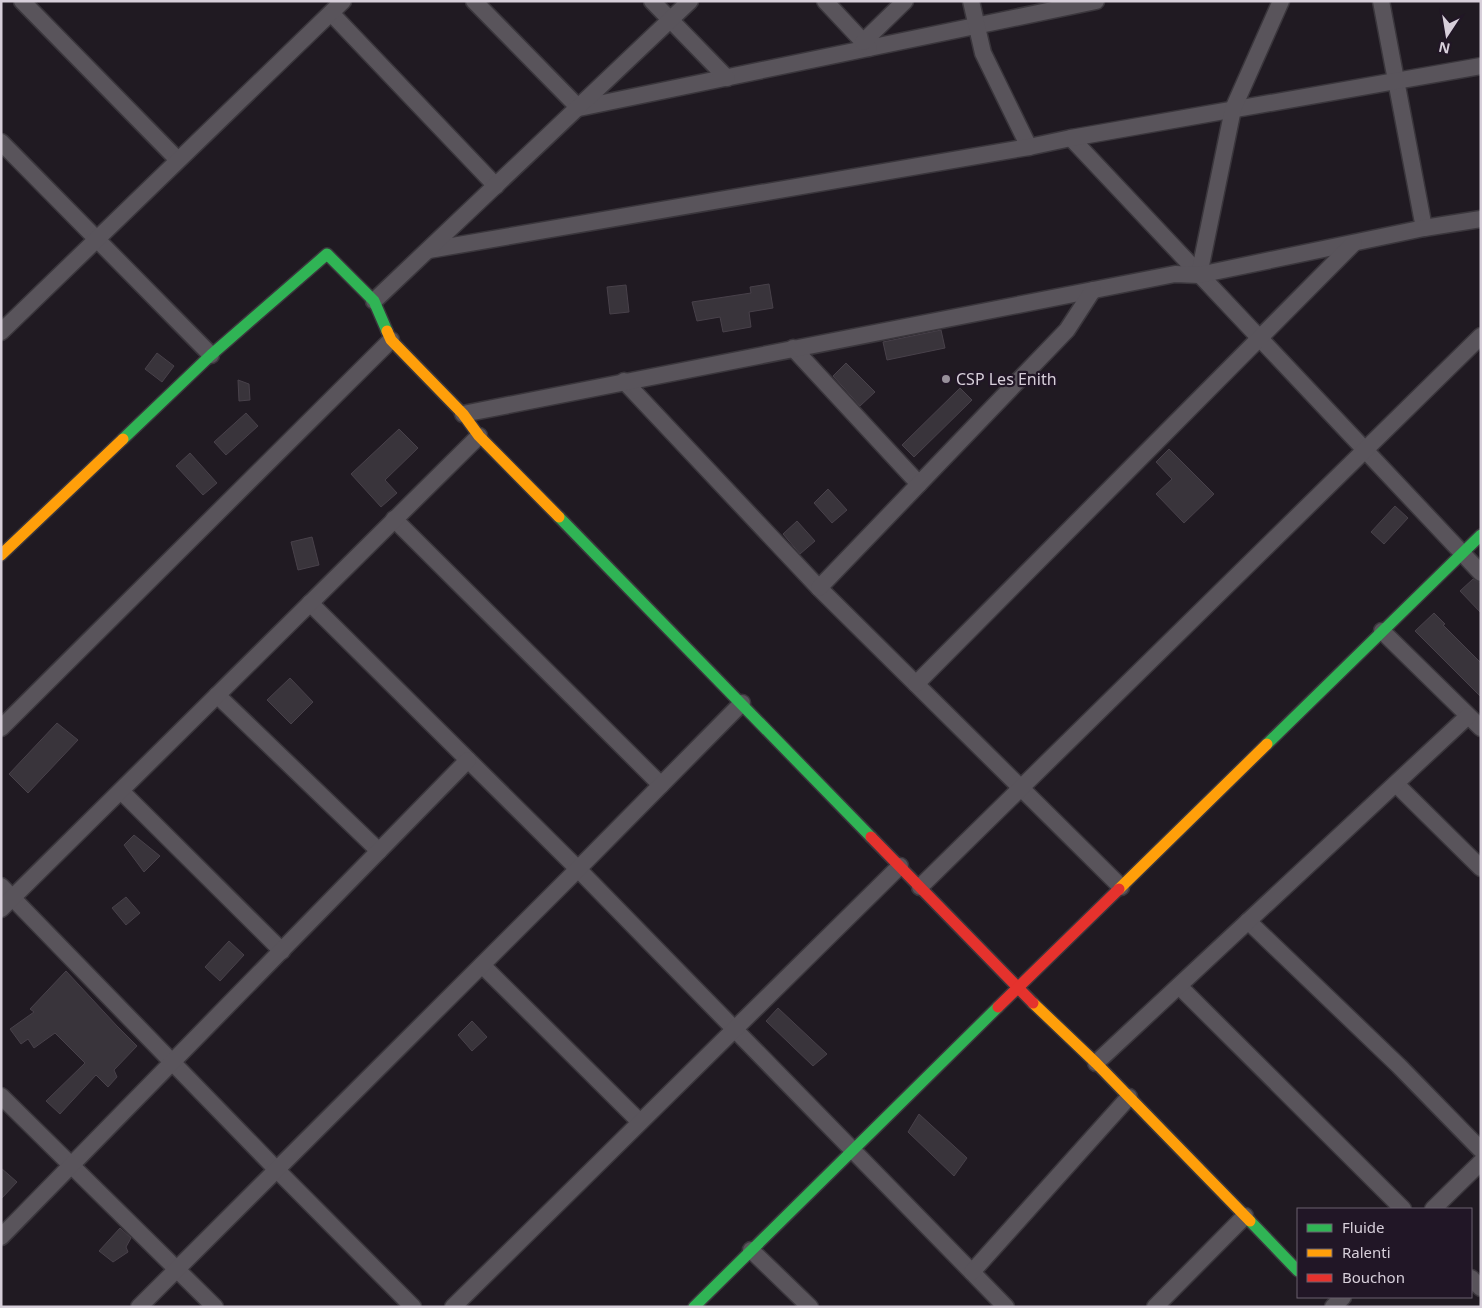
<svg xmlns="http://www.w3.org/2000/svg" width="1482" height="1308" font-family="'Noto Sans',sans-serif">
  <rect width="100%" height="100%" fill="#201a22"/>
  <g fill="#39343b" stroke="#48414a">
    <polygon points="769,284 773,308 749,312 751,327 723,332 720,317 697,321 692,302 751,293 750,287"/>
    <polygon points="626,285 629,312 610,314 607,287"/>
    <polygon points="941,330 945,348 887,360 883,342"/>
    <polygon points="157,353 174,366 162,382 145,369"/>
    <polygon points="846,363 875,392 860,406 833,376"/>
    <polygon points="238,380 249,384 250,400 239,401"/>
    <polygon points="960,388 972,400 914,457 902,445"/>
    <polygon points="246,413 258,426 226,455 214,442"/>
    <polygon points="399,429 418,448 385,480 397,493 381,507 351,474"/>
    <polygon points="1169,449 1214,494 1184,523 1156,494 1172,479 1156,462"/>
    <polygon points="190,453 217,483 203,495 176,466"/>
    <polygon points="828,489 847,510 832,523 814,503"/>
    <polygon points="1395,506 1408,518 1384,544 1371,532"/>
    <polygon points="797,521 815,541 800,554 783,534"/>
    <polygon points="312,537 319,565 298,570 291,542"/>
    <polygon points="1473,579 1481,583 1481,613 1460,591"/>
    <polygon points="1434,613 1445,624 1443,625 1481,663 1481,697 1415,631"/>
    <polygon points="290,678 313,702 291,724 267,700"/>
    <polygon points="57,723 78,740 28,793 9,774"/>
    <polygon points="134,835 160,856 144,872 124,845"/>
    <polygon points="126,897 140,913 126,925 112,908"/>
    <polygon points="229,941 244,955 220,981 205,967"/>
    <polygon points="66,971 117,1026 137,1046 114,1070 117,1077 108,1087 96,1075 60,1114 46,1101 85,1063 55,1033 34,1048 28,1039 21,1044 10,1029 34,1012 30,1009"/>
    <polygon points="778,1008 827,1054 813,1066 766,1021"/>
    <polygon points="472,1021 487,1037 472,1051 458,1035"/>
    <polygon points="919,1114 967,1158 954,1176 908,1132"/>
    <polygon points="1,1168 17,1182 1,1199"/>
    <polygon points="120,1228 131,1238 126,1247 128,1252 113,1262 99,1251"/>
  </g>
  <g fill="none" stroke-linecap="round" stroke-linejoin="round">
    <defs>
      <g id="street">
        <polyline points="22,1 178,160"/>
        <polyline points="474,1 579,108 1096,1"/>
        <polyline points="652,1 727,78"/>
        <polyline points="825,1 869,48"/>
        <polyline points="971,1 983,53 1029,147"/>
        <polyline points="1381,1 1424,228"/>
        <polyline points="331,13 496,186"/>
        <polyline points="863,42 905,1"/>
        <polyline points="1071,138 1481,573"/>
        <polyline points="1,142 211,355"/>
        <polyline points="429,250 1029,147 1071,138 1481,66"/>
        <polyline points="1199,275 1233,109 1281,1"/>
        <polyline points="374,301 690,1"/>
        <polyline points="1,332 343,1"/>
        <polyline points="793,348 919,484"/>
        <polyline points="624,381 819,588 1121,887"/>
        <polyline points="463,414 1175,274 1199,275 1424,228 1481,219"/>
        <polyline points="394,519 661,785"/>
        <polyline points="819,588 1067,330 1093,290"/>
        <polyline points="310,603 578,869 1006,1307"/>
        <polyline points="1382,631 1481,728"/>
        <polyline points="916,684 1354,243"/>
        <polyline points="217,695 379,851"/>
        <polyline points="1,728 391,340"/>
        <polyline points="1396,784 1481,868"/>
        <polyline points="121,791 282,951"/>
        <polyline points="1,886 277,1170 413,1307"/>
        <polyline points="920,887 1481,336"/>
        <polyline points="1,909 479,436"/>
        <polyline points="1248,921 1399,1066 1481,1150"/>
        <polyline points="482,965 640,1122"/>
        <polyline points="1179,986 1403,1209"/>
        <polyline points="1096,1063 1468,716"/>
        <polyline points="1,1096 215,1307"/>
        <polyline points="1433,1209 1481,1162"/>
        <polyline points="1,1237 468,760"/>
        <polyline points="751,1250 810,1307"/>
        <polyline points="972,1272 1129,1097"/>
        <polyline points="1471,1278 1481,1288"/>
        <polyline points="139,1307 578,869 742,703"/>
        <polyline points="453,1307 900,866"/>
        <polyline points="1155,1307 1245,1216"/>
        <polyline points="1333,1307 1343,1297"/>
      </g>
      <g id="fast">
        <polyline points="123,439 211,355 327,254 374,301 387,331"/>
        <polyline points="559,517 871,837"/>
        <polyline points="1267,744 1481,535"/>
        <polyline points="1250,1221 1298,1271"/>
        <polyline points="694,1307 998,1007"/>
      </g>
      <g id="slow">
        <polyline points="387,331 391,340 463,414 479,436 559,517"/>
        <polyline points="1,555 123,439"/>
        <polyline points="1119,889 1267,744"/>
        <polyline points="1033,1003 1096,1063 1250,1221"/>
      </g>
      <g id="jam">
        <polyline points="871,837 1033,1003"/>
        <polyline points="998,1007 1119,889"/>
      </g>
    </defs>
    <use href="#street" stroke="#3a363c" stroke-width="19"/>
    <use href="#fast" stroke="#3a363c" stroke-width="14"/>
    <use href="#slow" stroke="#3a363c" stroke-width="14"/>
    <use href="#jam" stroke="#3a363c" stroke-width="14"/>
    <use href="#street" stroke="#59545b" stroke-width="16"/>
    <use href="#fast" stroke="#30b455" stroke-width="11"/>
    <use href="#slow" stroke="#ff9f0a" stroke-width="11"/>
    <use href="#jam" stroke="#e5322d" stroke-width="11"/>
  </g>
  <circle fill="#97909a" stroke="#211626" stroke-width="2" cx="946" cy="379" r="5"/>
  <g text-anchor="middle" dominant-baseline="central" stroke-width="4.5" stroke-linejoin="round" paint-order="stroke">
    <g font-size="16" fill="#d7cfda" stroke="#211626" text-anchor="start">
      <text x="956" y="379">CSP Les Enith</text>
    </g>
  </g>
  <rect width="1482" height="1308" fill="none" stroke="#d7cfda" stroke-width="5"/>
  <rect x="1297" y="1208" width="175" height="90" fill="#211626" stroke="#6a606e"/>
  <rect x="1307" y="1224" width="25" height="8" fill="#30b455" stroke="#6a606e"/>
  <text x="1342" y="1233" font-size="15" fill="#d7cfda">Fluide</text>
  <rect x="1307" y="1249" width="25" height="8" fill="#ff9f0a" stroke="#6a606e"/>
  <text x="1342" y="1258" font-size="15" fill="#d7cfda">Ralenti</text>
  <rect x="1307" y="1274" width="25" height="8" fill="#e5322d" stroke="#6a606e"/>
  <text x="1342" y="1283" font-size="15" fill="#d7cfda">Bouchon</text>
  <g transform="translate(1447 35) rotate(192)" stroke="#211626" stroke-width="4" paint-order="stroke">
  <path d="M0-4L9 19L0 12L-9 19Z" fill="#d7cfda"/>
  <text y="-8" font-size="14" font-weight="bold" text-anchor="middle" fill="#d7cfda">N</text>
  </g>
</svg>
